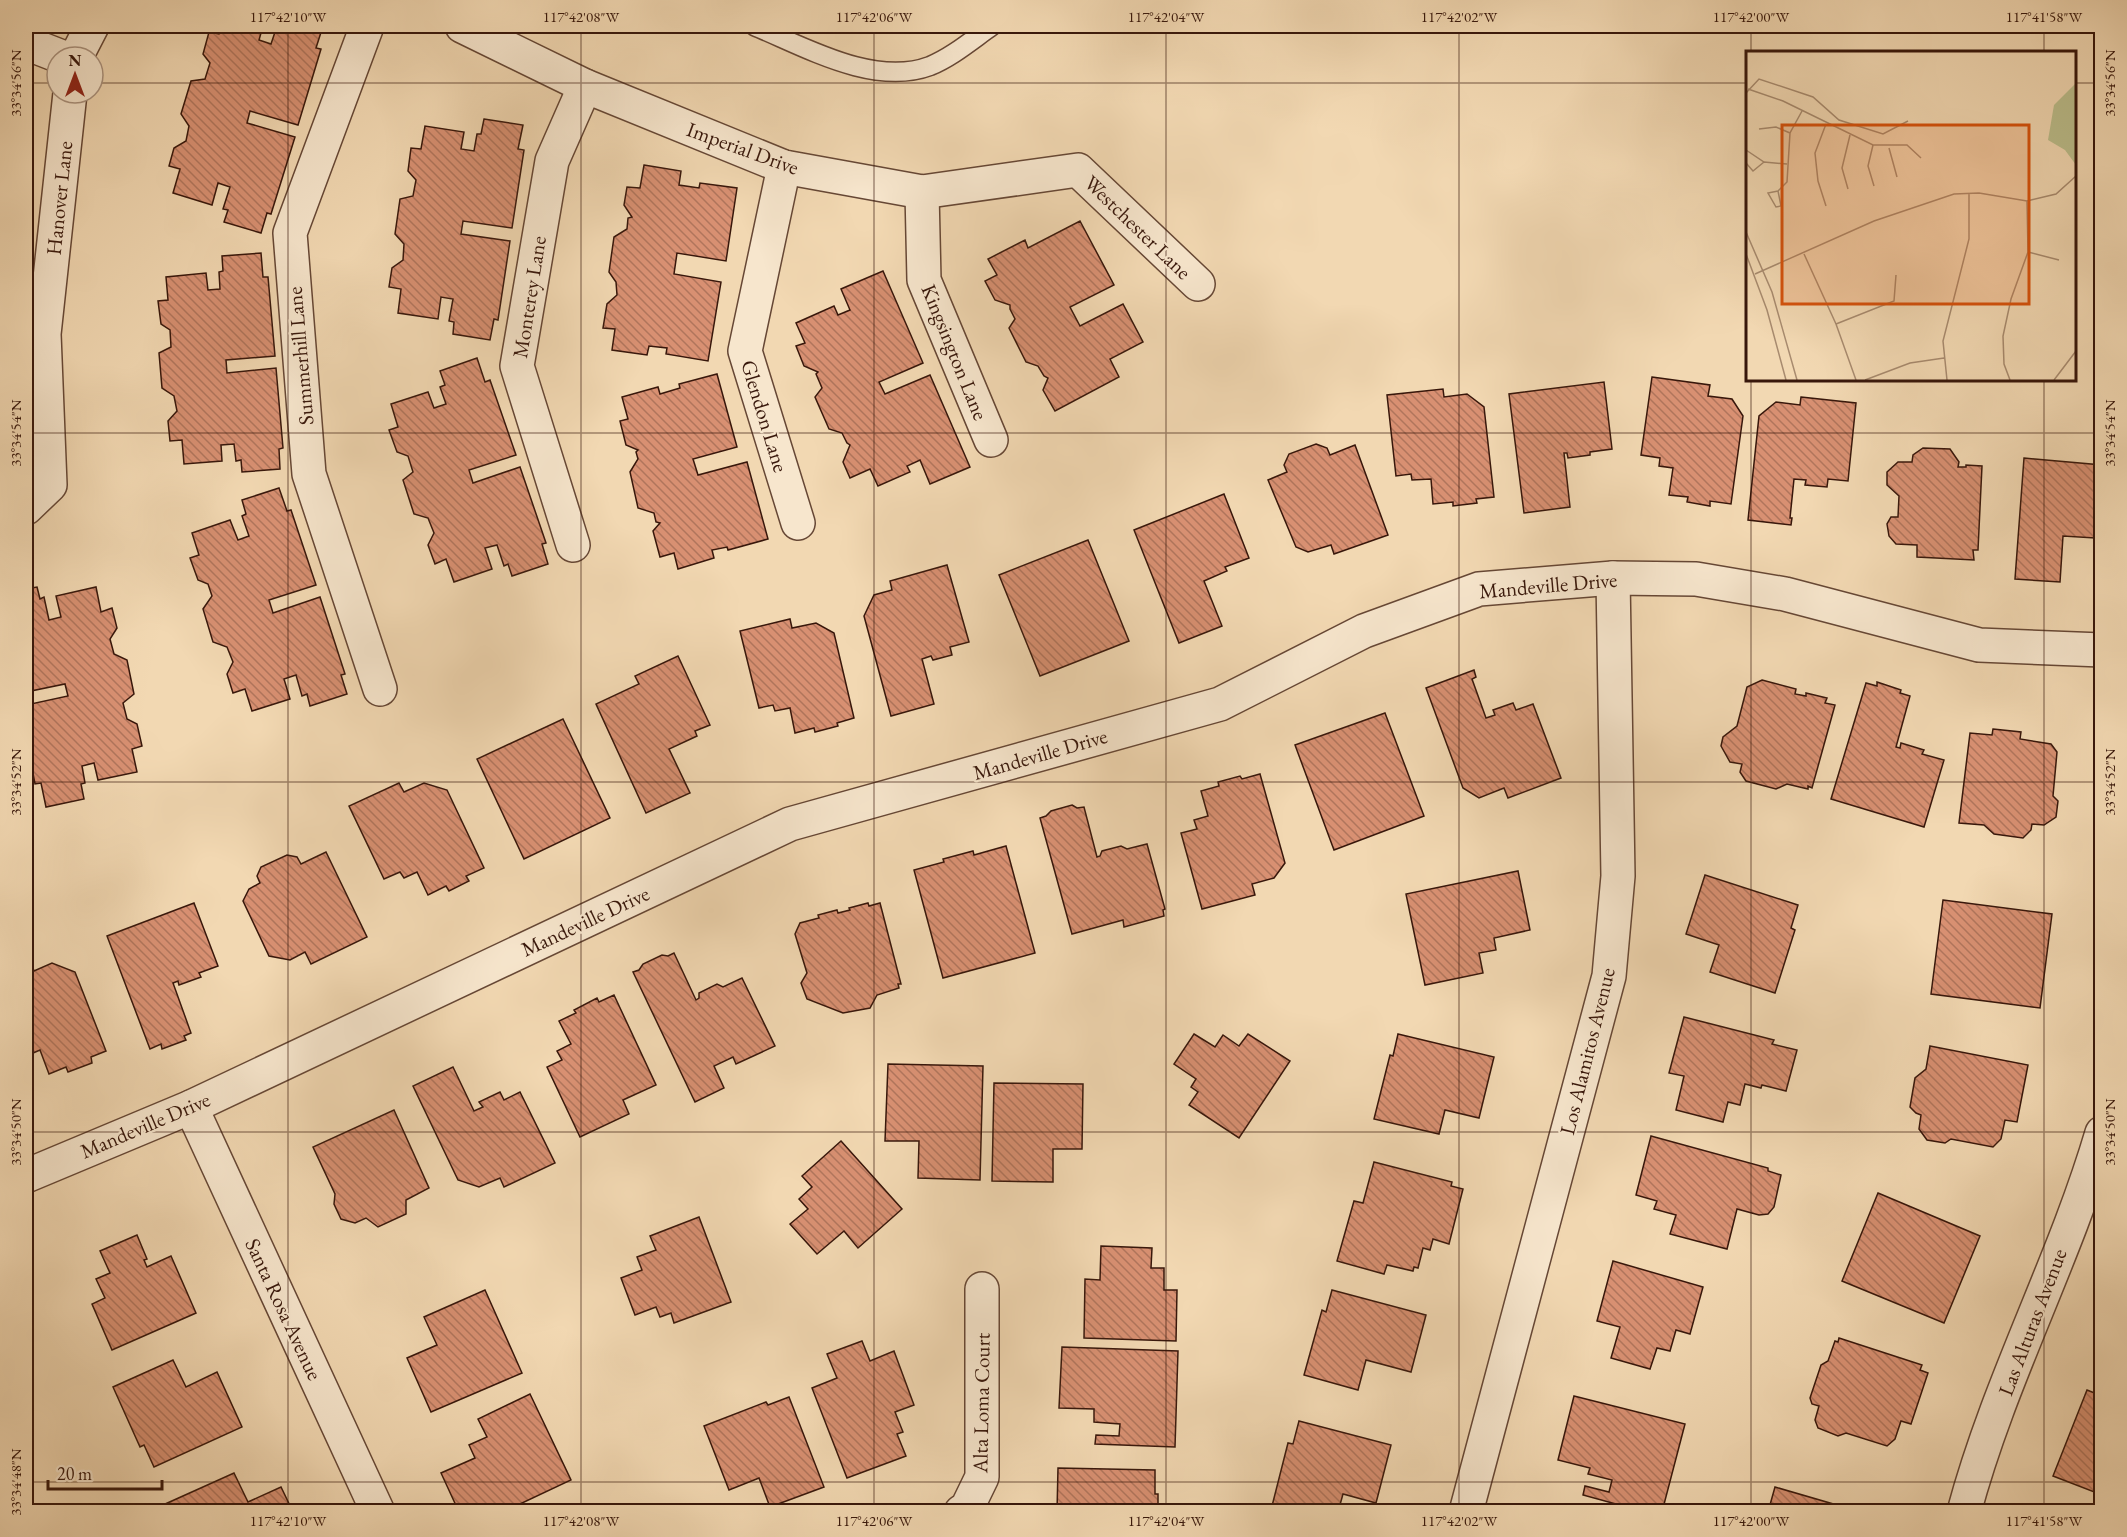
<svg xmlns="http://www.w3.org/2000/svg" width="2127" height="1537" font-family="'EB Garamond',serif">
  <defs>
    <pattern id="building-back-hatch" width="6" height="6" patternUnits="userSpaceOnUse" patternTransform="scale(1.5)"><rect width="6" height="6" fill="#d89072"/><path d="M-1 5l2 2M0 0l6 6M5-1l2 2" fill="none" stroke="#b0755c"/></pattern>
  </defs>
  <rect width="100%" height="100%" fill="#f2d8b2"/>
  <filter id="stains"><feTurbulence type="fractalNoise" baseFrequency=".00333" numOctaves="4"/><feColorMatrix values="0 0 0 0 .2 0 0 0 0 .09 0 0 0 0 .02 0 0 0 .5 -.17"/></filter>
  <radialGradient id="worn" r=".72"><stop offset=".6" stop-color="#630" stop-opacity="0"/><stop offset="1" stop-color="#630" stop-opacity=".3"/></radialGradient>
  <g fill="url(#building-back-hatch)" stroke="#38170b" stroke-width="1.5">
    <polygon points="222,26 263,26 259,40 271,44 277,26 323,26 316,48 321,49 298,125 250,111 247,123 295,137 271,214 267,213 261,233 224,222 228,210 223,209 230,187 218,183 212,205 173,193 180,169 169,166 174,148 186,141 189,126 181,114 191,81 205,79 210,63 203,54 209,32 219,34"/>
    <polygon points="484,119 523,125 518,149 524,150 512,228 463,221 461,234 510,241 498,320 494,319 490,340 453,334 454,322 449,321 453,299 441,297 438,319 398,313 401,289 389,287 392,268 403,260 404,244 395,234 400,199 413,196 416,180 408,171 411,148 421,149 425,126 464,132 461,149 474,151 477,134 481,134"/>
    <polygon points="26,141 32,141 28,199 26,198"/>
    <polygon points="644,165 681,171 679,185 699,188 700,183 737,188 726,261 677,253 674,274 721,282 708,361 666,354 667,348 649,346 647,355 612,350 615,329 603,328 607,304 617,295 616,282 609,272 614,237 627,229 628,218 632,217 624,205 627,187 640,188"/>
    <polygon points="1080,221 1114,285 1070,307 1080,326 1123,304 1143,342 1110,359 1119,377 1055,411 1043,390 1048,378 1044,376 1038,366 1026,362 1009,328 1015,319 1010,309 1010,305 995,300 985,281 997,275 988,259 1025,240 1028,248"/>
    <polygon points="261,253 263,277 268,277 275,356 226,360 227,373 276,368 283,448 279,449 280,469 242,472 241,460 236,461 234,444 221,445 222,461 184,464 182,440 170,441 168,421 177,411 174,396 162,388 159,353 171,347 170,330 161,324 158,301 168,300 166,277 206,273 208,290 220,289 219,272 223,271 222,256"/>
    <polygon points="883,271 923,363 879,382 885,394 930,375 970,467 930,484 920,460 907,466 910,472 878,486 870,469 850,478 843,462 850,445 847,443 842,433 829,429 815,397 822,388 816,374 818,372 804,366 796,346 805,343 796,323 834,306 838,315 850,310 841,289"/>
    <polygon points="477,358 485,382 490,380 516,455 469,470 473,483 520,467 546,543 542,544 548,564 512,576 508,564 504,566 497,545 485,548 492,569 454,582 446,559 435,564 428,545 434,533 428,518 414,514 403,480 413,472 408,456 397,452 389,430 398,427 391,404 428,392 434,408 446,404 440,387 445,385 440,371"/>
    <polygon points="717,374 737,447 693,459 698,475 747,462 768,539 728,550 727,547 712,550 714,558 678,569 674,553 660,557 653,531 660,523 656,522 654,513 638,508 630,472 638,459 636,452 638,450 626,445 620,421 628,419 622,397 658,387 660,394 680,388 679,384"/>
    <polygon points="1652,377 1710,385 1708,396 1732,399 1743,416 1731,504 1710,501 1710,506 1687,502 1688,497 1669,495 1673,468 1659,466 1660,458 1641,455"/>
    <polygon points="1604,382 1612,449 1590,452 1590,455 1568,458 1567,453 1564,453 1570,507 1524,513 1509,394"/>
    <polygon points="1443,389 1444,397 1467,394 1484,407 1494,497 1476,499 1477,503 1453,506 1453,502 1433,504 1431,479 1412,480 1411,474 1396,476 1387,395"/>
    <polygon points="1801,397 1856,403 1848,481 1828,479 1827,487 1805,485 1806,480 1794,479 1790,518 1792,518 1791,525 1748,520 1759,416 1776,402 1800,405"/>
    <polygon points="1316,444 1327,448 1330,455 1355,445 1388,535 1334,554 1331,545 1308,552 1296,547 1268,480 1287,472 1284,465 1289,454"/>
    <polygon points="1923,448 1950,449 1959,462 1958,467 1966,467 1966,465 1982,466 1978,550 1973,550 1974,560 1917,557 1917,545 1896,544 1889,536 1887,524 1891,517 1898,517 1899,496 1887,485 1887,472 1898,462 1912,462 1913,455"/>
    <polygon points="2024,458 2102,465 2102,533 2095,533 2095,538 2063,536 2060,582 2015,579"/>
    <polygon points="279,488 287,511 291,510 316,585 269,600 273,613 320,597 345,674 341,675 347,694 310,706 307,694 302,696 296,675 284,679 290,699 252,711 245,689 233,693 227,674 233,662 227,647 213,642 203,609 212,596 208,584 198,580 190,558 199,555 192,533 230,520 238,540 249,536 242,516 246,514 242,500"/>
    <polygon points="1224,494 1249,558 1225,567 1227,571 1204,581 1222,626 1179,643 1134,530"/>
    <polygon points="1088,540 1129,641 1040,676 999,575"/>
    <polygon points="947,565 969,642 950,647 952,655 933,660 931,656 922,659 934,704 891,716 864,616 874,595 892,590 890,581"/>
    <polygon points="37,587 40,599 44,597 49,620 61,617 56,596 96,587 101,612 112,608 117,628 110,639 114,654 127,660 134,694 123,703 127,719 137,724 142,746 132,749 137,772 98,780 94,763 82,766 85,783 81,784 84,799 46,807 41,783 35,784 26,737 26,705 68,696 65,684 26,692 26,589"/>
    <polygon points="790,619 792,628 816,623 834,633 854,718 837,723 838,726 815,732 814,728 795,733 790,708 775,711 773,705 759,708 740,631"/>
    <polygon points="678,656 710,725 695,731 697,736 669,749 690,793 646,813 596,704 639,684 635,676"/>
    <polygon points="1474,670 1476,677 1472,679 1486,718 1495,715 1493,710 1513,703 1516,710 1533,704 1561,778 1508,798 1504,788 1479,798 1463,788 1426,688"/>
    <polygon points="1762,680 1796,689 1795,694 1806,696 1806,693 1827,698 1825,703 1835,705 1812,788 1808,786 1808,789 1787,784 1776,789 1746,781 1740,772 1742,764 1730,762 1721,746 1723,737 1737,726 1747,687"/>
    <polygon points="1877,682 1901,690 1900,693 1910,696 1896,747 1900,748 1901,743 1924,750 1922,754 1944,760 1924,827 1831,799 1866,683 1877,686"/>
    <polygon points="1385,713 1424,816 1334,850 1295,745"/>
    <polygon points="563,719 610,818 524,859 477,759"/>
    <polygon points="1993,729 2021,732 2020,739 2051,744 2057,752 2053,796 2058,801 2056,817 2044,825 2032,824 2031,830 2023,838 1994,834 1984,825 1959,823 1970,733 1992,735"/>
    <polygon points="1260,774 1285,863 1274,878 1252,884 1255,895 1202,909 1181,833 1197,829 1194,820 1208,816 1201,791 1219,786 1218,782 1240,776 1242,779"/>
    <polygon points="399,783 404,792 424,783 447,790 484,868 466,876 469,881 449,891 446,886 428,895 417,872 404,878 400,872 384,879 349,806"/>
    <polygon points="1072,805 1077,808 1084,807 1097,857 1100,856 1102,851 1121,846 1127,849 1147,844 1165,909 1163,910 1164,916 1124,927 1123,920 1072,934 1040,818 1046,816 1051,811"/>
    <polygon points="1006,846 1035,953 943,978 914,870 944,862 943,859 973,851 974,855"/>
    <polygon points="326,852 367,937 311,964 305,952 290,960 269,956 243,901 249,889 260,883 257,876 261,867 287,855 297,857 301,864"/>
    <polygon points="1518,871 1530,930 1494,938 1496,950 1479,953 1483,973 1425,985 1406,894"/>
    <polygon points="1705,875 1798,905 1791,928 1795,930 1775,993 1710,972 1719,945 1686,934"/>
    <polygon points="1943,900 2052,914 2040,1008 1931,994"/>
    <polygon points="194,903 218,966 199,973 201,977 179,985 178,981 173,983 191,1033 184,1036 186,1040 162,1049 161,1044 150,1049 107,936"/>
    <polygon points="868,903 869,906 880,903 901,984 898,984 899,988 877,995 870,1008 843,1013 807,999 801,983 807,973 795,934 800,923 819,918 818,915 837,910 838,913 850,910 849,908"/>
    <polygon points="674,953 696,1000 699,998 699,993 717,984 723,987 742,978 775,1046 736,1064 733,1057 714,1066 724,1088 695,1102 633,972 639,970 643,964 662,955 668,956"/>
    <polygon points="30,960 34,971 52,963 75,972 106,1051 91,1057 92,1063 68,1072 66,1067 49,1074 40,1050 26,1056 26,962"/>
    <polygon points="614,995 656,1085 623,1100 629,1114 580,1137 547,1067 562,1060 557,1051 571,1044 559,1021 576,1013 574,1010 597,998 599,1002"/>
    <polygon points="1684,1017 1774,1040 1772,1044 1797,1050 1786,1091 1762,1085 1761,1088 1745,1084 1740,1105 1728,1102 1723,1122 1676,1110 1684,1076 1669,1073"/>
    <polygon points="1194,1034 1215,1047 1223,1035 1239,1046 1248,1034 1290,1061 1239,1138 1189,1105 1198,1092 1191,1087 1196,1079 1174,1064"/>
    <polygon points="1398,1034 1494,1057 1479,1118 1445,1110 1439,1134 1374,1119 1390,1055 1393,1056"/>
    <polygon points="1930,1046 2028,1065 2017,1122 2005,1120 2001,1139 1993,1147 1951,1139 1945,1143 1927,1140 1919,1129 1921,1115 1916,1113 1910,1107 1915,1078 1926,1069"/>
    <polygon points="888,1064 983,1066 980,1180 918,1178 919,1141 885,1141"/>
    <polygon points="453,1067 474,1111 483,1107 479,1102 500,1092 504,1100 520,1092 555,1163 504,1187 500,1178 479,1187 458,1180 413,1086"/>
    <polygon points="994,1083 1083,1084 1082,1149 1053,1149 1053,1182 992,1181"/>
    <polygon points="394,1110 429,1188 406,1200 406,1214 378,1227 366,1218 355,1223 341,1219 334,1204 335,1194 313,1147"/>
    <polygon points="1651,1136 1768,1168 1768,1171 1781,1175 1774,1207 1768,1214 1759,1215 1737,1209 1727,1249 1670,1234 1676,1215 1654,1209 1657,1201 1636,1195"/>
    <polygon points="841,1141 902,1209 858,1248 844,1231 817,1254 790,1224 808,1209 799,1199 812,1187 802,1176"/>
    <polygon points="1374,1162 1452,1182 1451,1186 1463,1189 1449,1244 1433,1239 1430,1250 1423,1248 1418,1268 1414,1267 1413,1271 1387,1265 1384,1274 1337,1261 1354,1201 1363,1203"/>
    <polygon points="1878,1193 1980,1236 1944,1323 1842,1281"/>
    <polygon points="699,1217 731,1302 674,1323 671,1313 660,1317 656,1307 635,1315 621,1278 642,1270 637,1257 656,1250 650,1236"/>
    <polygon points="137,1235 147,1259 144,1260 147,1267 171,1256 196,1313 112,1350 92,1304 105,1298 96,1279 110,1273 100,1251"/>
    <polygon points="1101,1246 1152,1248 1151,1268 1164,1268 1164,1290 1177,1290 1176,1341 1084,1338 1085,1279 1100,1280"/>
    <polygon points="1613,1261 1703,1287 1690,1334 1676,1330 1670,1351 1657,1348 1650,1369 1611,1358 1620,1327 1597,1321"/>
    <polygon points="485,1290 522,1373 431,1412 407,1358 437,1345 424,1317"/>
    <polygon points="1332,1290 1426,1315 1411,1372 1366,1360 1358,1390 1304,1375 1322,1310 1326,1312"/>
    <polygon points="1839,1338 1922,1365 1920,1370 1928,1373 1911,1424 1901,1421 1895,1439 1887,1446 1846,1433 1838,1436 1818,1428 1815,1420 1819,1406 1812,1404 1810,1398 1821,1365 1828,1361 1835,1341 1838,1342"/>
    <polygon points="862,1341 870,1361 894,1351 914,1405 895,1412 903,1432 897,1434 906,1456 847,1478 812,1388 837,1378 827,1354"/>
    <polygon points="1062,1347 1178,1351 1175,1447 1095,1444 1096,1435 1119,1436 1120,1424 1094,1422 1094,1409 1059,1408"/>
    <polygon points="173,1360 186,1387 217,1372 242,1427 154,1467 144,1445 140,1447 113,1387"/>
    <polygon points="2087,1390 2102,1396 2102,1495 2053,1476"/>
    <polygon points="530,1394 571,1480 503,1512 459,1512 441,1473 475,1458 469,1445 487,1437 478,1419"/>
    <polygon points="1574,1396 1685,1424 1662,1512 1645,1512 1583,1495 1585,1486 1609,1492 1612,1480 1588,1474 1590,1468 1558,1460"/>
    <polygon points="789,1397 824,1487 770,1507 759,1478 729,1490 704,1426 766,1402 768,1405"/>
    <polygon points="1299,1421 1391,1445 1376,1503 1343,1494 1338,1512 1295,1512 1272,1506 1288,1443 1293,1444"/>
    <polygon points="1058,1468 1155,1470 1155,1494 1158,1494 1158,1512 1057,1512"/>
    <polygon points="234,1473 248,1502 281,1487 293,1512 166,1512 163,1505"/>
    <polygon points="1775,1487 1861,1512 1768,1512"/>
  </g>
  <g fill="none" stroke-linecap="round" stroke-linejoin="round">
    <defs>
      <path id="service" d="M 754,26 C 805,47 874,87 930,66 C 952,57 972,40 992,26"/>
      <g id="minor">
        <polyline points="367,26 290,233 309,474 380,689"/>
        <polyline points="462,26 585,86 784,167 922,192 1078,170 1198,284"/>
        <polyline points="26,43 62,57"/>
        <polyline points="76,57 92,26"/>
        <polyline points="784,167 745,351 798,523"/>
        <polyline points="922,192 924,280 991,440"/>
        <polyline points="26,508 50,485 44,334 70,93"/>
        <polyline points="573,545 517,366 552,161 585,86"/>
        <polyline points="191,1107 378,1512"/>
        <polyline points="26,1176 191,1107 790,824 1220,704 1364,631 1479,589 1613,578 1696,579 1785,594 1979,645 2102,650"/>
        <polyline points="961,1512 967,1508 982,1477 982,1289"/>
        <polyline points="1466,1512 1609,976 1618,876 1613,578"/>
        <path d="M 1964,1512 C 1999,1381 2064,1262 2102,1133"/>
      </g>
    </defs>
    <use href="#service" stroke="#664735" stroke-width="21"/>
    <use href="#minor" stroke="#664735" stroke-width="36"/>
    <use href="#service" stroke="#f7e6cd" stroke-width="18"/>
    <use href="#minor" stroke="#f7e6cd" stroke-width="33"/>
  </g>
  <path fill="none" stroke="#38170b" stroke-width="1.5" stroke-opacity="0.45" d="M 288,26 L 288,1512M 581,26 L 581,1512M 874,26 L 874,1512M 1166,26 L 1166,1512M 1459,26 L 1459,1512M 1751,26 L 1751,52M 2044,26 L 2044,52M 26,83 L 57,83M 93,83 L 1748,83M 2074,83 L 2102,83M 1751,380 L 1751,1512M 2044,380 L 2044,1512M 26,433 L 2102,433M 26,782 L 2102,782M 26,1132 L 2102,1132M 26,1482 L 2102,1482"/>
  <g text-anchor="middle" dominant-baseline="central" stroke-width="4.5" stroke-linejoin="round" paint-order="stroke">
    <g font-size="21" fill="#38170b" stroke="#f7e6cd">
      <text transform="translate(743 148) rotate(20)">Imperial Drive</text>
      <text transform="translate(59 198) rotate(-84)">Hanover Lane</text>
      <text transform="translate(1138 227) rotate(44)">Westchester Lane</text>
      <text transform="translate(529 297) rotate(-81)">Monterey Lane</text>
      <text transform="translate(955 352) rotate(68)">Kingsington Lane</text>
      <text transform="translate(300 356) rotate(-95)">Summerhill Lane</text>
      <text transform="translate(765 416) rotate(73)">Glendon Lane</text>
      <text transform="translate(1548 585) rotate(-5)">Mandeville Drive</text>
      <text transform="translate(1040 754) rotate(-16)">Mandeville Drive</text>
      <text transform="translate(585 921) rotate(-25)">Mandeville Drive</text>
      <text transform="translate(1587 1051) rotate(-76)">Los Alamitos Avenue</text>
      <text transform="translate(145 1125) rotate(-23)">Mandeville Drive</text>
      <text transform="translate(284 1309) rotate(65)">Santa Rosa Avenue</text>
      <text transform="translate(2032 1322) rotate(-69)">Las Alturas Avenue</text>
      <text transform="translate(981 1403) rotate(-89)">Alta Loma Court</text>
    </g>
  </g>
  <g transform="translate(1746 51)">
    <rect width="330" height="330" fill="#f2d8b2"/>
    <path d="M 330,32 L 330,114 L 319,99 L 302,89 L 308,54 Z" fill="#bbbe8c"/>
    <path fill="none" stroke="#a88b6f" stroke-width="1.5" d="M 2,38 L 37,50 L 127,94 L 161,94 L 175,107M 0,42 L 13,28 L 67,46 L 93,69 L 137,83 L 162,70M 13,78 L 30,76 L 44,82M 127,94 L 122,115 L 128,135M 143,97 L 151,126M 0,99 L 18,111 L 41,113M 0,112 L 7,120 L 18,111M 102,138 L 96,117 L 104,84M 32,140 L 22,142 L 30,156 L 35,155 L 32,140 L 41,131 L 44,82 L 56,60M 80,155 L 72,130 L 69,102 L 80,73M 0,181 L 26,241 L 51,329M 282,201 L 313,209M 0,203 L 21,259 L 40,329M 58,203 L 90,273 L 110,329M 9,223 L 128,170 L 208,143 L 233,142 L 281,150 L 310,143 L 330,125M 90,273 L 148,250 L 150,224M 119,329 L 164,312 L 198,307M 201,329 L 197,290 L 223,188 L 223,142M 264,329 L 258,313 L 257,285 L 265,248 L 282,201 L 281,150M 308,329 L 330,300"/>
    <path fill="#d6520c" fill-opacity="0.15" stroke="#d6520c" stroke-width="3" d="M 36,74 L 283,74 L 283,253 L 36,253 Z"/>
    <rect width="330" height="330" fill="none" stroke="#38170b" stroke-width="3"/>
  </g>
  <rect width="2127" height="1537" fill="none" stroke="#f2d8b2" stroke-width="66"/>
  <g transform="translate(75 75)"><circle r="28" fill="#f7e6cd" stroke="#ab937f" stroke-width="1.5"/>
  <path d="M0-4.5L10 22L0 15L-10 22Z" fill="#8f2418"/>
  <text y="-9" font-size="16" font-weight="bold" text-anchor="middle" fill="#38170b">N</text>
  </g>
  <path d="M48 1480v9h114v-9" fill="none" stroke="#38170b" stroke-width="3"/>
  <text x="57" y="1480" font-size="18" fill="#38170b" stroke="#f7e6cd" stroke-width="4.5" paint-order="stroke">20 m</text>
  <rect x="33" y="33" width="2061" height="1471" fill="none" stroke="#38170b" stroke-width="2"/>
  <g font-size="15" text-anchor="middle" fill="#38170b">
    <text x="288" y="22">117°42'10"W</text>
    <text x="581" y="22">117°42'08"W</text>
    <text x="874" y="22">117°42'06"W</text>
    <text x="1166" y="22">117°42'04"W</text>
    <text x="1459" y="22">117°42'02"W</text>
    <text x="1751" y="22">117°42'00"W</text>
    <text x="2044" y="22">117°41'58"W</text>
    <text transform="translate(16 83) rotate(-90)" y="5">33°34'56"N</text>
    <text transform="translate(2110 83) rotate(-90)" y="5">33°34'56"N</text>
    <text transform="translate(16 433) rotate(-90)" y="5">33°34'54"N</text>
    <text transform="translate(2110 433) rotate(-90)" y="5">33°34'54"N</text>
    <text transform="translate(16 782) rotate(-90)" y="5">33°34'52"N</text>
    <text transform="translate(2110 782) rotate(-90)" y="5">33°34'52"N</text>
    <text transform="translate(16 1132) rotate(-90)" y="5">33°34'50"N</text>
    <text transform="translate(2110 1132) rotate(-90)" y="5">33°34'50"N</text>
    <text transform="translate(16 1482) rotate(-90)" y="5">33°34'48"N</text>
    <text x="288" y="1526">117°42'10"W</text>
    <text x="581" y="1526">117°42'08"W</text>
    <text x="874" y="1526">117°42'06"W</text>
    <text x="1166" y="1526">117°42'04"W</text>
    <text x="1459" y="1526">117°42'02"W</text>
    <text x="1751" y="1526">117°42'00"W</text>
    <text x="2044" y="1526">117°41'58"W</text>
  </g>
  <rect width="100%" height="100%" filter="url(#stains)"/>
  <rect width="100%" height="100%" fill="url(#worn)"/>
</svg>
